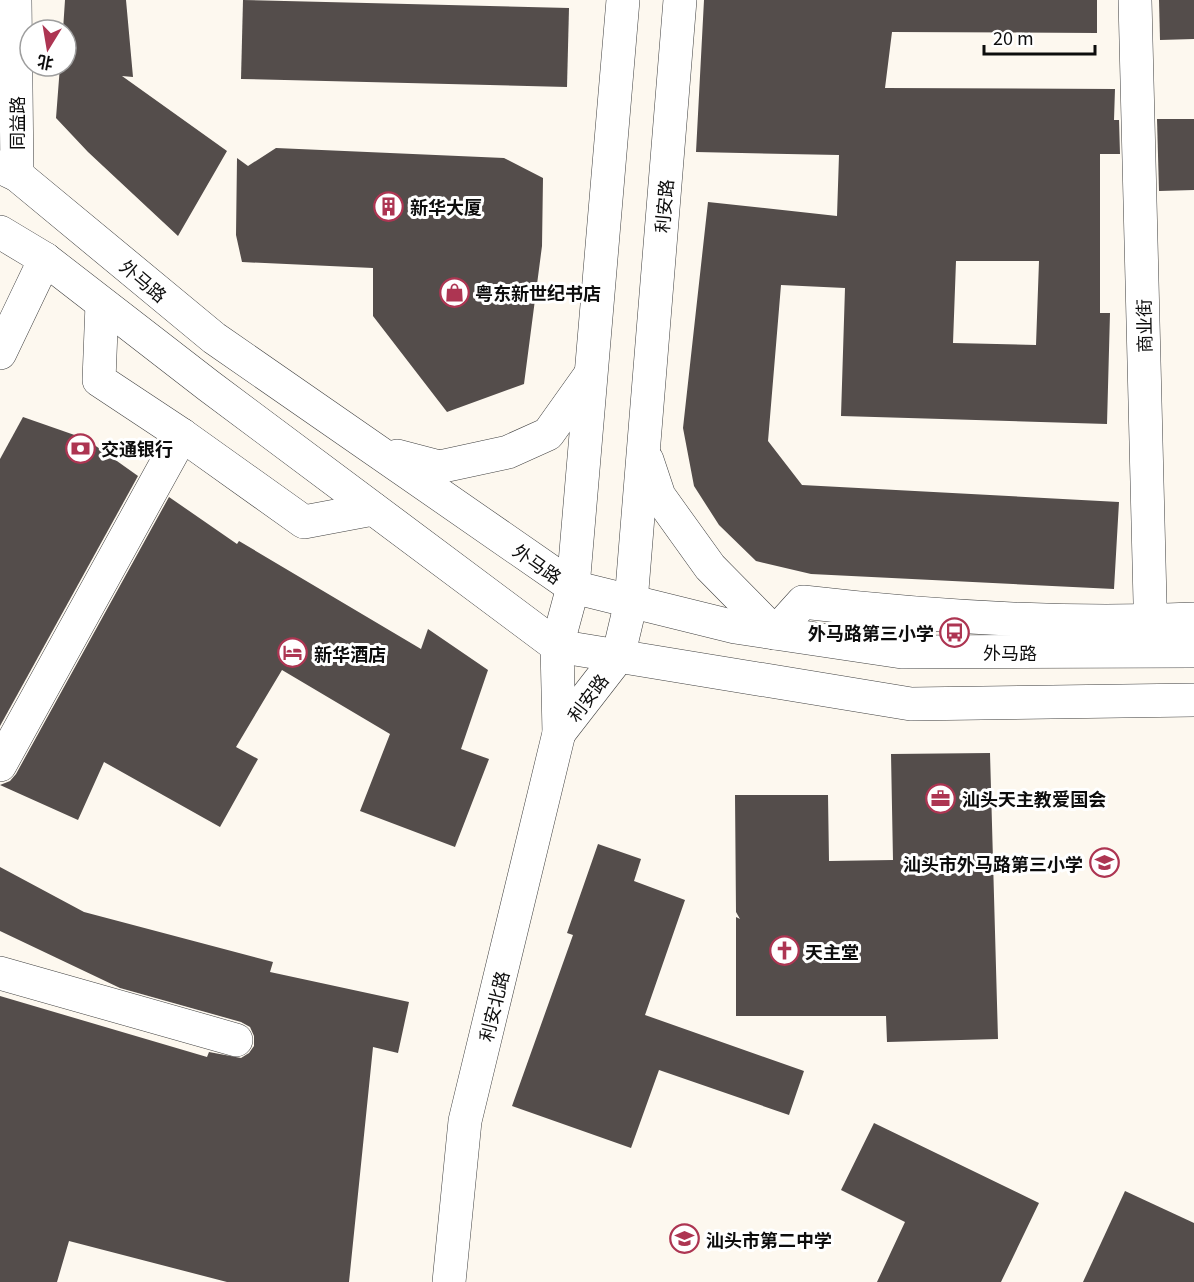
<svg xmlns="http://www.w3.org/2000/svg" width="1194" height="1282" font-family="Georgia,'Noto Sans SC',serif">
  <rect width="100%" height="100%" fill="#fdf8ef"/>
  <g fill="#544d4b" fill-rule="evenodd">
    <polygon points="65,0 126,0 133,77 122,76 227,151 178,236 88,152 56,118 60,66 66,66 66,30 63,30"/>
    <polygon points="243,0 569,8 567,87 241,79"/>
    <path d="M 704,0 L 1097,0 L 1097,33 L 892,32 L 885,88 L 1115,89 L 1114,120 L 1119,120 L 1120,154 L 1100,154 L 1100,313 L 1110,313 L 1107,424 L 841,416 L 845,288 L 781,285 L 768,441 L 802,485 L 1119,502 L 1114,589 L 811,574 L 756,561 L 719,525 L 694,486 L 683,428 L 708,202 L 837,216 L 839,155 L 696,152 ZM 956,261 L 1039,261 L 1036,345 L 953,343 Z"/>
    <polygon points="1159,0 1194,0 1194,39 1160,40"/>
    <polygon points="1157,119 1194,119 1194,190 1159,191"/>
    <polygon points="276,148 504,158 543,178 542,246 524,384 447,412 373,316 373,268 242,262 236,235 237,158 248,166"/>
    <polygon points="23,417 86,439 138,476 0,726 0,459"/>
    <polygon points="169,497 237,544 239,541 421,649 428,629 488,670 461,749 489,759 455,847 360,811 390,734 282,670 236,747 258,759 220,827 104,762 78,820 0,785 10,781 16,774"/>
    <polygon points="990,753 998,1039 887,1042 886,1016 736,1016 736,917 740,919 736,912 735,795 828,795 829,861 893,860 891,754"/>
    <polygon points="598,844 641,859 634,881 685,900 645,1015 804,1071 789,1115 659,1070 631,1148 512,1106 573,935 567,933"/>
    <polygon points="0,867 84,912 273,962 270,972 409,1002 398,1053 373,1047 349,1282 227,1282 69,1241 57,1282 0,1282 0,996 207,1057 209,1052 241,1058 249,1053 254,1046 254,1036 250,1027 241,1022 120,988 0,931"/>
    <polygon points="874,1123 1039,1203 1001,1282 877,1282 905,1222 841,1190"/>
    <polygon points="1125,1191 1194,1223 1194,1282 1083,1282"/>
  </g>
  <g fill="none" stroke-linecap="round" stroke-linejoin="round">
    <defs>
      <g id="minor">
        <polyline points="15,0 17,175"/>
        <polyline points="1135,0 1151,642"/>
        <polyline points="0,167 17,175 214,338 573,587 735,627 902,652 1194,651"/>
        <polyline points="0,232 45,259 209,386 557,646 911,704 1194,700"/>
        <polyline points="102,304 99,380 182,435 304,522 373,509"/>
        <polyline points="0,353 45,259"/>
        <polyline points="397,456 439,467 508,452 548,434 590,375"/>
        <path d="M 647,460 L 659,496 L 710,567 L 775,633 L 803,602 C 932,617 1064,625 1194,619"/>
        <polyline points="559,733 618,657 631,602 680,0"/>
        <polyline points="0,765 182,435"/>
        <polyline points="0,973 236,1040"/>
        <polyline points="449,1282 465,1121 559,733 557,646 573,587 623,0"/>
      </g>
    </defs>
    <use href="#minor" stroke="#404040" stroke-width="34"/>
    <use href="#minor" stroke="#fff" stroke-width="33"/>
  </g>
  <defs>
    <symbol id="building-ring" viewBox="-11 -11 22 22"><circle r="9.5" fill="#fff" stroke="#ad3552" stroke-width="1.5"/><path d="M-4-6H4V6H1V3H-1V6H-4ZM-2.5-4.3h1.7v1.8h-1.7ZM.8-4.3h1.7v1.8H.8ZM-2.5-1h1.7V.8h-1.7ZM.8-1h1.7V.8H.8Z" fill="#ad3552"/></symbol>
    <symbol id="shop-ring" viewBox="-11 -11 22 22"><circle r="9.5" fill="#fff" stroke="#ad3552" stroke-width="1.5"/><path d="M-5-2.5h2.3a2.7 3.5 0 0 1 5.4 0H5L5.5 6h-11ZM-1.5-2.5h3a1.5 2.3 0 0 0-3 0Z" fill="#ad3552"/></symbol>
    <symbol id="bank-ring" viewBox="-11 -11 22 22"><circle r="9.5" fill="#fff" stroke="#ad3552" stroke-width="1.5"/><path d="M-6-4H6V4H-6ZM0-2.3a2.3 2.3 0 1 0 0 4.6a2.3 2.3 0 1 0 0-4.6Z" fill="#ad3552"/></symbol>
    <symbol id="bus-ring" viewBox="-11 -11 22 22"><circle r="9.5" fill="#fff" stroke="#ad3552" stroke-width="1.5"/><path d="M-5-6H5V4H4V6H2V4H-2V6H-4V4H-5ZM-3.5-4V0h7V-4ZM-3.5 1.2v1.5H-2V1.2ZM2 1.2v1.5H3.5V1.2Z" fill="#ad3552"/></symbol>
    <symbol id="hotel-ring" viewBox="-11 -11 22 22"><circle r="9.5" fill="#fff" stroke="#ad3552" stroke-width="1.5"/><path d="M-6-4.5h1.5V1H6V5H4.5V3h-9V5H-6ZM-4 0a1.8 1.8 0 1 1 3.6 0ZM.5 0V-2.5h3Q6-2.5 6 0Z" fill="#ad3552"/></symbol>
    <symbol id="office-ring" viewBox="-11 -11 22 22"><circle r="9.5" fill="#fff" stroke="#ad3552" stroke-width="1.5"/><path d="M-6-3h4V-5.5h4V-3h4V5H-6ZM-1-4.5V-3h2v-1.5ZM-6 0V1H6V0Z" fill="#ad3552"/></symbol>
    <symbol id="school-ring" viewBox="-11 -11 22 22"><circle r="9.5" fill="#fff" stroke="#ad3552" stroke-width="1.5"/><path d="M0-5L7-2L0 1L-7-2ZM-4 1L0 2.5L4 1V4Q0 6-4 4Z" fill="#ad3552"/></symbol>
    <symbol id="church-ring" viewBox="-11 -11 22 22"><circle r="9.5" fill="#fff" stroke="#ad3552" stroke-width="1.5"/><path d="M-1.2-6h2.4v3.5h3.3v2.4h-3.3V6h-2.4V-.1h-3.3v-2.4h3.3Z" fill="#ad3552"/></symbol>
  </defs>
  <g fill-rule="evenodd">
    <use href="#building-ring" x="372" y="190" width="33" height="33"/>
    <use href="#shop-ring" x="438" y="276" width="33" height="33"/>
    <use href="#bank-ring" x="64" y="432" width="33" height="33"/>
    <use href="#bus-ring" x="938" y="616" width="33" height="33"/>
    <use href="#hotel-ring" x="276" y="636" width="33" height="33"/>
    <use href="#office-ring" x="924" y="782" width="33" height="33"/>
    <use href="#school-ring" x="1088" y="846" width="33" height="33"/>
    <use href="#church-ring" x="768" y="934" width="33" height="33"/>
    <use href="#school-ring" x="668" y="1222" width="33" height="33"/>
  </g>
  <g text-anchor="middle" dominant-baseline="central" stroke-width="6" stroke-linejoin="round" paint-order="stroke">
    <g font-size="18" fill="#0d0d0d" stroke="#fff">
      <text transform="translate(16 123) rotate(-90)">同益路</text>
      <text transform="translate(663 206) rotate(-85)">利安路</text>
      <text transform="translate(144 280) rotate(40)">外马路</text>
      <text transform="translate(1143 326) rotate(-91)">商业街</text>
      <text transform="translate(538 563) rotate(35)">外马路</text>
      <text x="1010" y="652">外马路</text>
      <text transform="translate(587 697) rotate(-53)">利安路</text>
      <text transform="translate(493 1006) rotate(-76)">利安北路</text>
    </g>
    <g font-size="18" font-weight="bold" fill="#0d0d0d" stroke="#fff" text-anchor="start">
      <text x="410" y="206">新华大厦</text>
      <text x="475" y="292">粤东新世纪书店</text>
      <text x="101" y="448">交通银行</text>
      <text x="934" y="632" text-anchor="end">外马路第三小学</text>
      <text x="314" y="653">新华酒店</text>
      <text x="962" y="798">汕头天主教爱国会</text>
      <text x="1083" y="863" text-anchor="end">汕头市外马路第三小学</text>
      <text x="805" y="951">天主堂</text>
      <text x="706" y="1239">汕头市第二中学</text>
    </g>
  </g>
  <g transform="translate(48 48) rotate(191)"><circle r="28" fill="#ffffff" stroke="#9e9e9e" stroke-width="1.5"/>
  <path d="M0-4.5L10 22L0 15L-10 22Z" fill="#ad3552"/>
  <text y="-9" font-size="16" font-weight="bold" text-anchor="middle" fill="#0d0d0d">北</text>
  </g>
  <path d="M984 45v9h111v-9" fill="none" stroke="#0d0d0d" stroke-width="3"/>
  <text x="993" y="45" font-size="18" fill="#0d0d0d" stroke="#ffffff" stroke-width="4.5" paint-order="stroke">20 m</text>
</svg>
